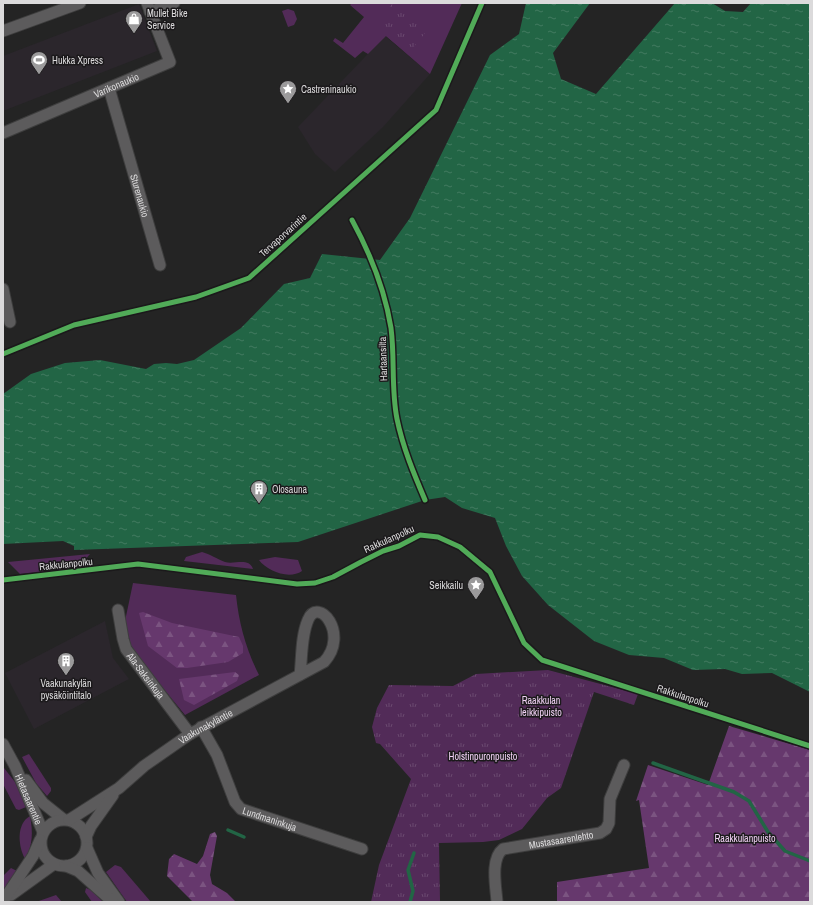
<svg xmlns="http://www.w3.org/2000/svg" width="813" height="905" font-family="'Archivo Narrow',sans-serif">
  <defs>
    <pattern id="forest-firs" width="22" height="20" patternUnits="userSpaceOnUse"><rect width="22" height="20" fill="#66386d"/><path d="M5 1l3.5 6h-7zM16 11l3.5 6h-7z" fill="#7b5481"/></pattern>
    <pattern id="park-tufts" width="24" height="20" patternUnits="userSpaceOnUse"><rect width="24" height="20" fill="#522b58"/><path d="M3 7l-1-3M5 7V3M7 7l1-3M15 17l-1-3M17 17v-4M19 17l1-3" fill="none" stroke="#6a496f"/></pattern>
    <pattern id="water-ripples" width="26" height="14" patternUnits="userSpaceOnUse"><rect width="26" height="14" fill="#226545"/><path d="M2 4q2-2 4 0t4 0M15 11q2-2 4 0t4 0" fill="none" stroke="#427a5f"/></pattern>
  </defs>
  <rect width="100%" height="100%" fill="#242424"/>
  <g fill="#2b262c">
    <polygon points="139,4 157,51 3,111 3,56"/>
    <polygon points="385,36 430,74 383,127 335,172 315,154 298,127"/>
    <polygon points="105,621 113,658 129,679 34,729 5,673"/>
  </g>
  <g fill="#522b58">
    <polygon points="352,3 462,3 430,74 386,36 368,54 363,51 355,58 333,41 335,38 343,43 364,17 350,5"/>
    <polygon points="288,9 294,11 297,19 294,25 288,27 282,11"/>
    <path d="M 202,552 C 210,554 217,559 225,562 C 234,565 249,557 253,569 L 184,561 L 186,557 Z"/>
    <polygon points="90,554 77,569 20,574 8,562"/>
    <path d="M 275,557 L 298,560 L 302,571 C 289,580 267,571 259,560 Z"/>
    <path d="M 133,583 L 236,595 C 239,624 246,649 259,675 L 185,715 L 132,650 L 125,621 Z"/>
    <polygon points="29,754 51,788 51,791 47,796 36,783 22,757"/>
    <polygon points="4,768 15,782 26,807 19,810 16,809 3,784"/>
    <path d="M 30,816 C 33,832 33,845 25,859 C 18,846 16,824 30,816 Z"/>
    <polygon points="115,865 121,867 151,902 127,902 106,872"/>
    <polygon points="11,868 17,871 3,890 3,876"/>
    <polygon points="86,888 91,890 103,902 92,902 85,892"/>
    <polygon points="56,895 62,902 36,902"/>
  </g>
  <g fill="url(#forest-firs)">
    <polygon points="143,612 172,623 239,637 243,646 243,653 228,662 187,668 177,668 148,646 139,613"/>
    <polygon points="235,672 239,675 237,681 194,705 184,700 179,679"/>
    <polygon points="729,726 810,750 810,902 557,902 557,882 649,868 639,800 636,801 648,765 708,785"/>
    <polygon points="215,832 217,836 210,875 212,884 227,893 236,902 193,902 167,876 169,859 174,854 197,864 203,856 210,834"/>
  </g>
  <g fill="url(#park-tufts)">
    <polygon points="392,4 426,32 408,54 374,26"/>
    <polygon points="548,670 638,694 634,705 594,692 561,788 547,798 522,829 499,840 483,842 439,843 440,902 371,902 379,865 411,779 380,744 376,743 372,727 377,708 389,685 453,686 476,674"/>
  </g>
  <polygon fill="url(#water-ripples)" points="526,3 590,3 553,53 561,79 596,94 675,3 712,3 725,11 743,12 751,3 810,3 810,692 772,673 742,674 725,669 693,670 664,658 629,655 594,641 548,605 522,576 506,546 495,518 462,508 445,497 425,500 298,542 74,550 74,546 63,541 3,544 3,394 31,374 65,363 100,360 146,369 154,364 166,363 177,364 194,360 241,328 284,284 310,278 322,254 380,260 410,218 490,55 519,34"/>
  <g fill="none" stroke-linecap="round" stroke-linejoin="round">
    <g stroke="#226545" stroke-width="3.5">
      <polyline points="653,763 734,792 749,801 768,832 785,851 810,861"/>
      <polyline points="228,830 244,837"/>
      <polyline points="410,902 413,891 408,870 414,853"/>
    </g>
    <defs>
      <g id="minor">
        <polyline points="150,12 174,3"/>
        <polyline points="3,31 80,3"/>
        <path id="s1" d="M 109,88 L 160,265"/>
        <path id="s2" d="M 3,133 L 170,62 L 147,3"/>
        <polyline points="3,289 10,322"/>
        <path id="s3" d="M 118,610 L 123,639 L 126,649 L 190,734"/>
        <path id="s4" d="M 201,727 L 217,755 L 235,802 L 241,809 L 362,849"/>
        <path id="s5" d="M 3,744 L 15,766 L 43,832"/>
        <polyline points="26,780 43,803 63,819"/>
        <circle cx="64" cy="843" r="23"/>
        <path id="s6" d="M 69,820 L 119,788 L 144,766 L 190,734 L 324,662 C 350,634 318,595 308,620 C 301,636 302,658 300,675"/>
        <polyline points="86,837 91,826 113,795"/>
        <polyline points="87,848 98,873 119,902"/>
        <polyline points="66,866 78,871 113,902"/>
        <polyline points="11,895 54,864"/>
        <polyline points="3,901 33,856 40,840"/>
        <path id="s7" d="M 497,902 C 496,887 490,859 503,849 L 600,833 L 606,829 L 609,823 L 610,799 L 624,765"/>
      </g>
    </defs>
    <use href="#minor" stroke="#3e3e3e" stroke-width="13"/>
    <use href="#minor" stroke="#5c5b5c" stroke-width="11"/>
    <defs>
      <g id="cycleway">
        <path d="M 352,220 C 370,253 385,291 391,328 C 395,359 391,389 397,419 C 403,448 414,474 425,500"/>
        <polyline points="3,354 74,325 196,297 249,278 436,110 482,3"/>
        <polyline points="3,580 138,564 297,584 315,583 333,577 361,562 383,551 399,546 420,535 438,537 460,547 490,572 524,643 542,660 810,746"/>
      </g>
    </defs>
    <use href="#cycleway" stroke="#1b191b" stroke-width="8"/>
    <use href="#cycleway" stroke="#51ab58" stroke-width="5"/>
  </g>
  <defs>
    <symbol id="shop-pin" viewBox="-11 -11 22 30"><path d="M0 17L-7.5 6A9.5 9.5 0 1 1 7.5 6Z" fill="#9b9a9b" stroke="#1b191b"/><path d="M-5-2.5h2.3a2.7 3.5 0 0 1 5.4 0H5L5.5 6h-11ZM-1.5-2.5h3a1.5 2.3 0 0 0-3 0Z" fill="#fff"/></symbol>
    <symbol id="stadium-pin" viewBox="-11 -11 22 30"><path d="M0 17L-7.5 6A9.5 9.5 0 1 1 7.5 6Z" fill="#9b9a9b" stroke="#1b191b"/><path d="M0-5a6.5 5 0 1 0 0 10a6.5 5 0 1 0 0-10ZM-3.5-1.8h7v3.6h-7Z" fill="#fff"/></symbol>
    <symbol id="sight-pin" viewBox="-11 -11 22 30"><path d="M0 17L-7.5 6A9.5 9.5 0 1 1 7.5 6Z" fill="#9b9a9b" stroke="#1b191b"/><path d="M0-6L1.8-2.2L6-1.7L2.9 1.2L3.7 5.4L0 3.3L-3.7 5.4L-2.9 1.2L-6-1.7L-1.8-2.2Z" fill="#fff"/></symbol>
    <symbol id="building-pin" viewBox="-11 -11 22 30"><path d="M0 17L-7.5 6A9.5 9.5 0 1 1 7.5 6Z" fill="#9b9a9b" stroke="#1b191b"/><path d="M-4-6H4V6H1V3H-1V6H-4ZM-2.5-4.3h1.7v1.8h-1.7ZM.8-4.3h1.7v1.8H.8ZM-2.5-1h1.7V.8h-1.7ZM.8-1h1.7V.8H.8Z" fill="#fff"/></symbol>
  </defs>
  <g fill-rule="evenodd">
    <use href="#shop-pin" x="124" y="9" width="20" height="27"/>
    <use href="#stadium-pin" x="29" y="50" width="20" height="27"/>
    <use href="#sight-pin" x="278" y="79" width="20" height="27"/>
    <use href="#building-pin" x="249" y="479" width="20" height="27"/>
    <use href="#sight-pin" x="466" y="575" width="20" height="27"/>
    <use href="#building-pin" x="56" y="651" width="20" height="27"/>
  </g>
  <g text-anchor="middle" dominant-baseline="central" stroke-width="3" stroke-linejoin="round" paint-order="stroke">
    <g font-size="10" fill="#dbdadb" stroke="#1b191b" text-anchor="start">
      <text x="147" y="13">Mullet Bike<tspan x="147" dy="12">Service</tspan></text>
      <text x="52" y="60">Hukka Xpress</text>
      <text x="301" y="89">Castreninaukio</text>
      <text x="272" y="489">Olosauna</text>
      <text x="463" y="585" text-anchor="end">Seikkailu</text>
      <text x="66" y="683" text-anchor="middle">Vaakunakylän<tspan x="66" dy="12">pysäköintitalo</tspan></text>
    </g>
    <g font-size="10" fill="#dbdadb" stroke="#1b191b">
      <text stroke="none"><textPath href="#s2" startOffset="123">Varikonaukio</textPath></text>
      <text stroke="none"><textPath href="#s1" startOffset="112">Sturenaukio</textPath></text>
      <text transform="translate(283 235) rotate(-42)">Tervaporvarintie</text>
      <text transform="translate(383 359) rotate(-92)">Hartaansilta</text>
      <text transform="translate(389 539) rotate(-24)">Rakkulanpolku</text>
      <text transform="translate(66 564) rotate(-6)">Rakkulanpolku</text>
      <text stroke="none"><textPath href="#s3" startOffset="73">Ala-Saksinkuja</textPath></text>
      <text transform="translate(683 696) rotate(18)">Rakkulanpolku</text>
      <text stroke="none"><textPath href="#s6" startOffset="166">Vaakunakyläntie</textPath></text>
      <text stroke="none"><textPath href="#s5" startOffset="61">Hietasaarentie</textPath></text>
      <text stroke="none"><textPath href="#s4" startOffset="122">Lundmaninkuja</textPath></text>
      <text stroke="none"><textPath href="#s7" startOffset="114">Mustasaarenlehto</textPath></text>
    </g>
    <g font-size="10" fill="#f0d1f4" stroke="#1b191b">
      <text x="541" y="700">Raakkulan<tspan x="541" dy="12">leikkipuisto</tspan></text>
      <text x="483" y="756">Holstinpuronpuisto</text>
      <text x="745" y="838">Raakkulanpuisto</text>
    </g>
  </g>
  <rect width="813" height="905" fill="none" stroke="#dbdadb" stroke-width="8"/>
</svg>
